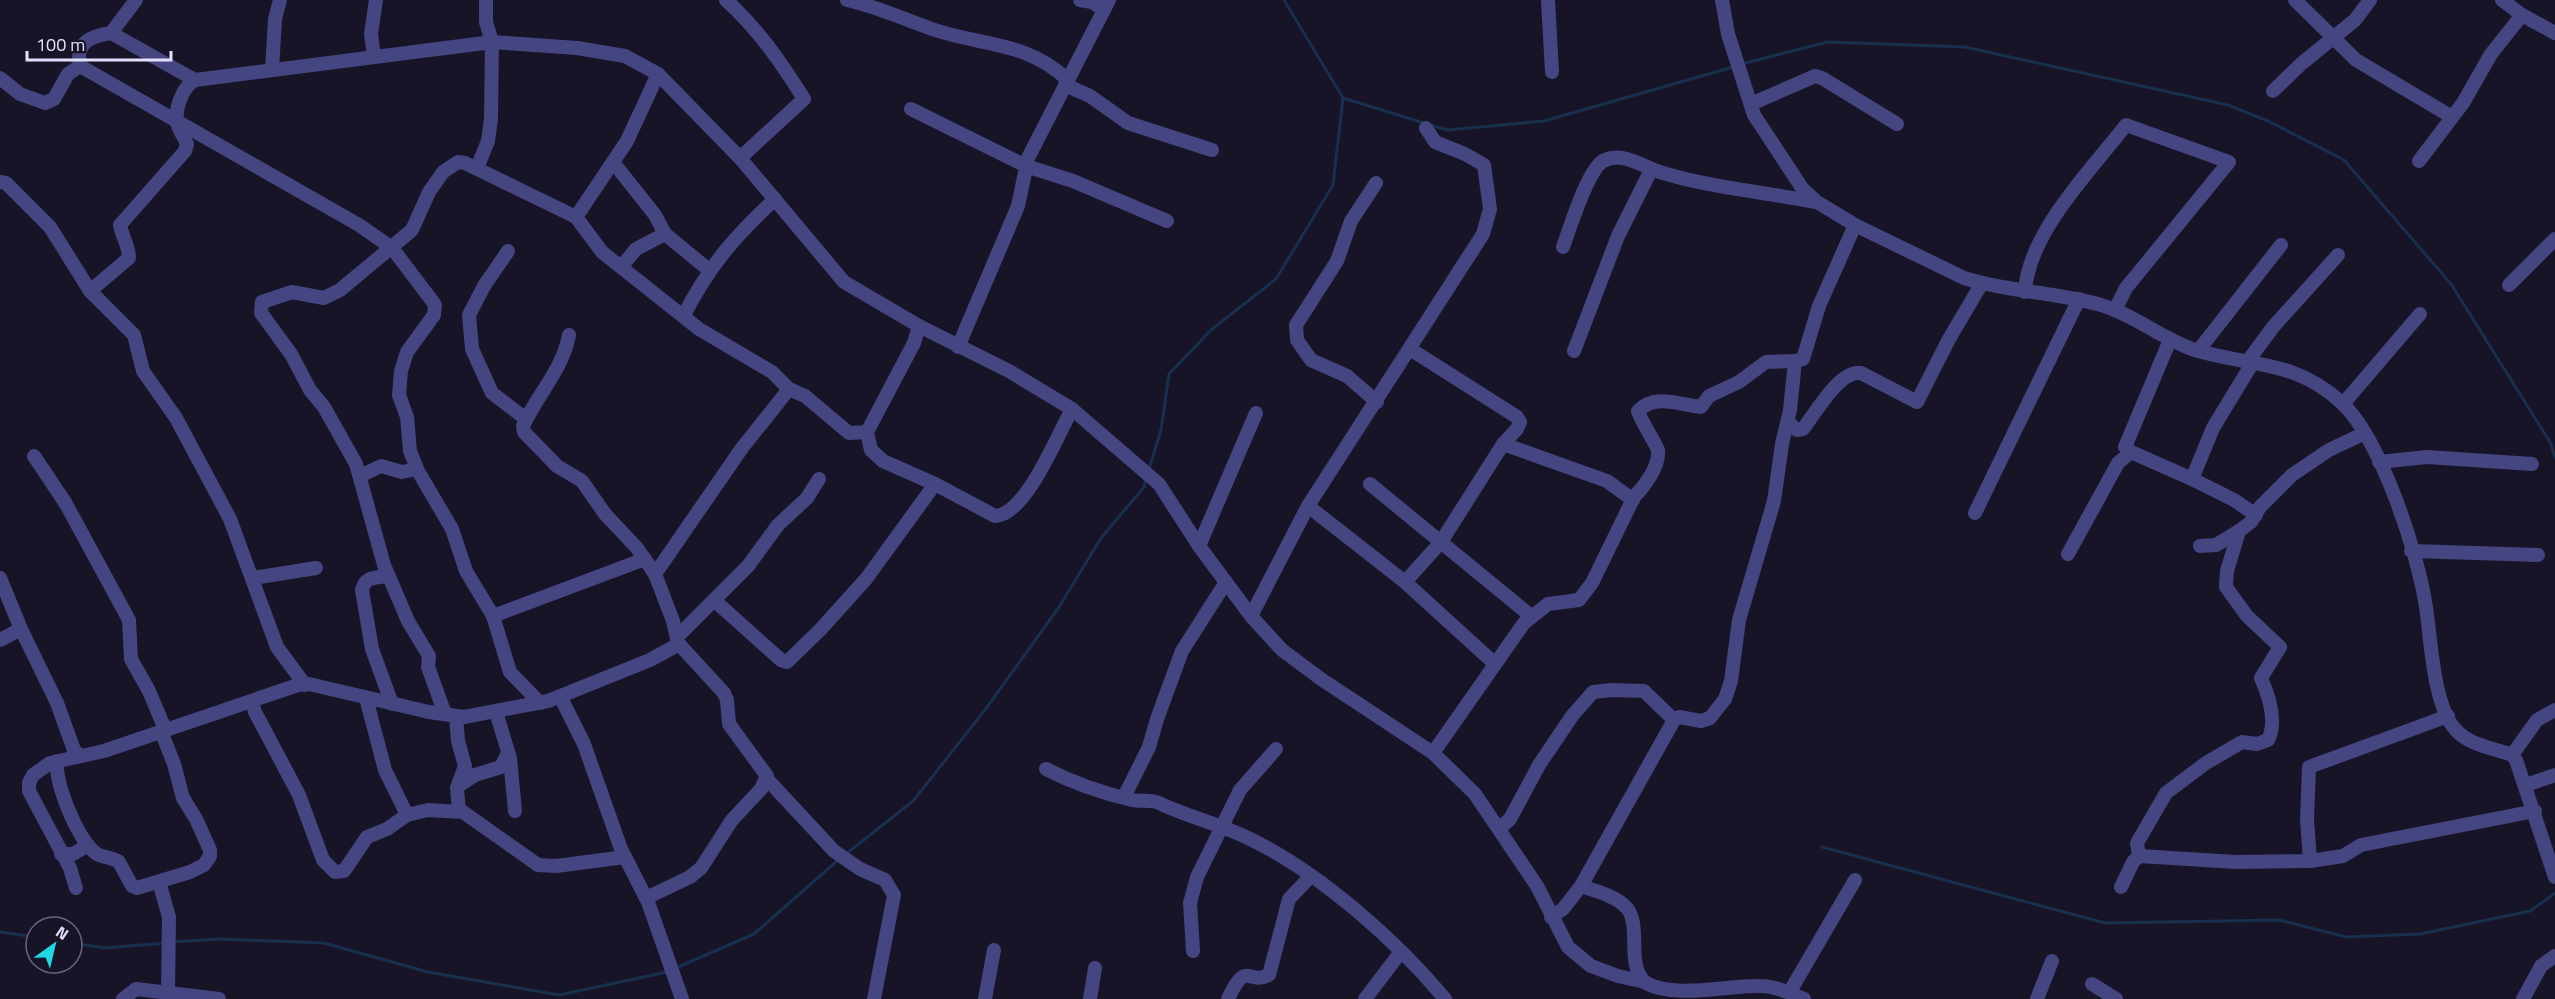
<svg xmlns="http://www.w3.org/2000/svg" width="2555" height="999" font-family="'Titillium Web',sans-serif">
  <rect width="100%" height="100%" fill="#171428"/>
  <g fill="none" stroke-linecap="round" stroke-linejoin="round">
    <g stroke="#182f4d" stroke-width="3">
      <polyline points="1284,0 1343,98 1424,123"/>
      <polyline points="1742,64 1827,42 1965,47 2228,105 2268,121 2344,160 2451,284 2550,442 2555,457"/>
      <polyline points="1430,125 1448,130 1544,121 1733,67"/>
      <polyline points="1149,469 1161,430 1169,374 1211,330 1276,279 1333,185 1343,98"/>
      <polyline points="1822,847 2105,923 2279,920 2346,937 2420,934 2530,911 2555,893"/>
      <polyline points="846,854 913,801 985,710 1059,607 1101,538 1144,487 1146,478"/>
      <polyline points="0,932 36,937"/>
      <polyline points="172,942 219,939 324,943 428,972 559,995 667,972"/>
      <polyline points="72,943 105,948 166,943"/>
      <polyline points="676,968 754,934 838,860"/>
    </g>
    <g stroke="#454581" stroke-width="14">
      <polyline points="136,0 111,33 195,80"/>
      <path d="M 726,0 C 758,29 781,62 804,99 L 740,158"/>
      <path d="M 847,0 C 878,7 906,20 935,30 C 983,46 1026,41 1068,80"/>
      <polyline points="1080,0 1092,2 1104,10"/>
      <polyline points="1548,0 1552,72"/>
      <path d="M 1722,0 L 1728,34 L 1754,115 L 1802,188 L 1817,202 L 1855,225 L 1964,278 C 2008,292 2056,292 2101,305 C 2135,315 2162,339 2195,350 C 2251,367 2294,359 2342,403 C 2381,440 2418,553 2426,607 C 2431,640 2433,704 2455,729 C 2468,745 2493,748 2512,755 L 2516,760 L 2555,877"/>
      <polyline points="2295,0 2356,60 2452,117"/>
      <polyline points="2502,0 2522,15 2555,33"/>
      <path d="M 111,33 C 91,36 75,42 80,66 L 359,225 L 392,248 L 430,298 L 435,305 L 434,315 L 407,352 L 401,371 L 399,395 L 407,417 L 410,451 L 418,471 L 452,529 L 466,571 L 493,616 L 510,672 L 540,703"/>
      <polyline points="374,57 371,34 376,0"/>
      <polyline points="272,70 275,19 280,0"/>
      <polyline points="0,78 20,94 45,103 54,99 68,74 80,66"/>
      <polyline points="1065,85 1090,96 1128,123 1212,150"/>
      <polyline points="2273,91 2301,64 2355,20 2370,0"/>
      <polyline points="1751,104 1815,76 1822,78 1897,124"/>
      <polyline points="911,109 1026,166 1073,181 1167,221"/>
      <polyline points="2419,161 2463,103 2491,54 2522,15"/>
      <polyline points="613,162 655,215 665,234 709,270"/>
      <polyline points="477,168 488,141 491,119 492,42 486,22 486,0"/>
      <polyline points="0,182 6,183 50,227 90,291 134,335 143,371 176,418 230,519 277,647 305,685"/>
      <polyline points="1376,183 1351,221 1337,261 1296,325 1297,340 1311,360 1347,376 1377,402"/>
      <polyline points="576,217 627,141 658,74"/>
      <path d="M 1563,247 C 1570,228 1587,171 1603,161 C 1623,150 1644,168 1663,173 C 1713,188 1764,192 1815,202"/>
      <polyline points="508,251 484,286 469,315 472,349 492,393 526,419"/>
      <polyline points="622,266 636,249 665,234"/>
      <polyline points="2509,285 2555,239"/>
      <path d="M 90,291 L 129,258 C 129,245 122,237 120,225 L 185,151 L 187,144 C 184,136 178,130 177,122 C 175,108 183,86 195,80 L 492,42 L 577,48 L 625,56 L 658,74 L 740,158 L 844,282 L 919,326 L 1009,371 L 1072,409 L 1159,484 L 1199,546 L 1251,616 L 1282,650 L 1321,679 L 1433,753 L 1475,794 L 1537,886 L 1568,947 L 1591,966 L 1618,976 L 1645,982"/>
      <path d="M 2025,292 C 2028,233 2091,170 2126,125 L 2229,162 L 2126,288 L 2115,310"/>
      <path d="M 684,315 C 709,266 735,236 775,199"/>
      <path d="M 919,326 L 914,343 L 867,432 L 871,450 L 883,461 L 935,484 L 995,516 C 1026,515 1058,434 1072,409"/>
      <path d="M 569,335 C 563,369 537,395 523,426 L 524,432 L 557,466 L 582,481 L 605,514 L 637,548 L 655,574 L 673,621 L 678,643 L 724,693 L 727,700 L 729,724 L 767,776 L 761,789 L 732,820 L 701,868 L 690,877 L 646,898"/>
      <polyline points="2170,340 2125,447 2131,452 2192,479 2234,500 2256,515"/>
      <polyline points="958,347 1018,206 1028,158 1109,0"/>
      <polyline points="1574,351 1618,236 1651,170"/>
      <polyline points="2198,351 2281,245"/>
      <polyline points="2248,361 2273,327 2338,255"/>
      <polyline points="2343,404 2420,314"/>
      <path d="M 1788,422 L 1797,430 L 1803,429 C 1815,414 1839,370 1861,373 L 1917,402 L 1949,339 L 1982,283"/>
      <polyline points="1503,444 1607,481 1633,500"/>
      <polyline points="34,456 66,504 129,620 131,659 149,691 165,729"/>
      <polyline points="2379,462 2427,457 2532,464"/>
      <polyline points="360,476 381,466 402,472 417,469"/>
      <polyline points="2192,479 2213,428 2253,362"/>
      <polyline points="1370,484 1531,616"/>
      <polyline points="1308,506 1405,582 1494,663"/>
      <polyline points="1975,513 2079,299"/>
      <polyline points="1199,546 1256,413"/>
      <polyline points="2200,546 2216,545 2239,531"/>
      <polyline points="2411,551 2538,555"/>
      <polyline points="2068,554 2118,463 2131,452"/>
      <polyline points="655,574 742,448 789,389"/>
      <path d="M 388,576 C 376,578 365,576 362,590 L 372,649 L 392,704"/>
      <polyline points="0,578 21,629 57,703 74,750 79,755"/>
      <polyline points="253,578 316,568"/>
      <polyline points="1405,582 1441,542 1503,444 1517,429 1520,422 1517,417 1410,349"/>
      <polyline points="715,601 781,660 787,662 820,630 866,579 935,484"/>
      <polyline points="493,616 645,559"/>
      <polyline points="1251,616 1308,506 1483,234 1490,209 1484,165 1465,154 1435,142 1426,128"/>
      <polyline points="677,637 748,566 778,525 807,498 819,479"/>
      <polyline points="0,640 21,629"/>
      <polyline points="560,696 584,744 621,849 648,902 682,999"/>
      <polyline points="366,698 385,770 407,815"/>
      <polyline points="252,701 255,712 299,795 323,860 335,872 344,871 367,837 387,829 407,815 428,810 463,812 538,865 556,866 625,857"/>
      <polyline points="496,712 510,758 515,811"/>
      <polyline points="445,714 428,667 429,656 408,621 384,565 356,464 324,407 310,390 291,354 261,313 262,302 292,292 324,298 340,290 412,230 429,192 443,172 458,162 465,163 576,217 602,252 699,329 772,372 789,389 805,396 849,433 867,432"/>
      <polyline points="456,716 458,741 465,766 457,788 459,811"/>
      <path d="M 1433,753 L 1524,623 L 1548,604 L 1579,600 L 1592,583 L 1634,497 C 1644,487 1660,466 1658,450 C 1657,446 1641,421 1638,411 C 1656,393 1679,405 1701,407 L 1709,396 L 1739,382 L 1766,362 L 1795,361"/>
      <polyline points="2512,755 2537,720 2555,710"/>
      <path d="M 57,761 C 55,784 78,841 97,854 C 104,858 112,857 119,862 L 132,886 L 137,888 L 190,872 L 204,865 L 210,856 L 210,850 L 196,819 L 183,798 L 174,764 L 161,731"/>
      <path d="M 1046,769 C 1073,783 1102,793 1132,800 C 1141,802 1151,799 1159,803 C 1190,818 1225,825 1256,842 C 1322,875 1398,942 1445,999"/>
      <polyline points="767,779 834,851 860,869 885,880 894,895 874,999"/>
      <polyline points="2526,785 2555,775"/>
      <polyline points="458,786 475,775 501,767 508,753"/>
      <polyline points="1124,797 1149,747 1157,719 1182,651 1226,582"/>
      <polyline points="1499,829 1510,819 1539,765 1572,716 1593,692 1612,690 1644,691 1674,720"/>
      <polyline points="61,854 73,854 88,845"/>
      <polyline points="2139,856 2236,862 2310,861 2343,856 2361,845 2535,811"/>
      <polyline points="2310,861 2307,819 2309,767 2448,716"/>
      <polyline points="159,882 169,917 168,991"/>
      <path d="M 1581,886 C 1596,891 1616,896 1627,908 C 1642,927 1625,966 1646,983 C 1675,999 1728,985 1760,986 C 1775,986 1790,993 1804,999"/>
      <path d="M 2121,887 L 2133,862 L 2139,856 L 2137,843 L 2166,793 L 2206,763 L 2242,742 L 2257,744 L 2268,740 C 2277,722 2269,696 2261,678 L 2280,647 L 2247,616 L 2226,587 L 2227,571 L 2239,531 L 2251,522 L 2260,507 L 2292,475 L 2329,450 L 2365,433"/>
      <polyline points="76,888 70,868 29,791 29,783 33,775 50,763 104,751 298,685 309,684 429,712 464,717 548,701 650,660 679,644"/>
      <polyline points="1551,917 1563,909 1581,886 1674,720 1679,717 1701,721 1710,718 1725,699 1731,681 1739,620 1774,501 1782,444 1790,410 1795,361 1803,359 1819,306 1855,225"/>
      <polyline points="1193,951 1190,903 1197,877 1240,790 1276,749"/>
      <polyline points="2092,984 2116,999"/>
      <polyline points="1789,993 1855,880"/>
      <polyline points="123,999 136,989 219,999"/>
      <polyline points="985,999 994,950"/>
      <polyline points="1090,999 1095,968"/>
      <path d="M 1228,999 C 1247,958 1247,986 1269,975 L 1289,899 L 1310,877"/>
      <polyline points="1365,999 1400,953"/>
      <polyline points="2037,999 2052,961"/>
      <polyline points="2523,999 2541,966 2555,956"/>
    </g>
  </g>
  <g transform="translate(54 945) rotate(34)"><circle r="28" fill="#171428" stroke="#68657c" stroke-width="1.5"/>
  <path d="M0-4.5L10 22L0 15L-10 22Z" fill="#23d6e3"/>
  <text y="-9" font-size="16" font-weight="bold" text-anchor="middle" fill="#e2dffb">N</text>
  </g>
  <path d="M27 51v9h144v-9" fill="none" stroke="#e2dffb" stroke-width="3"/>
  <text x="36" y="51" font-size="18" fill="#e2dffb" stroke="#171428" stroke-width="4.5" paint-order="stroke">100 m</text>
</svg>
